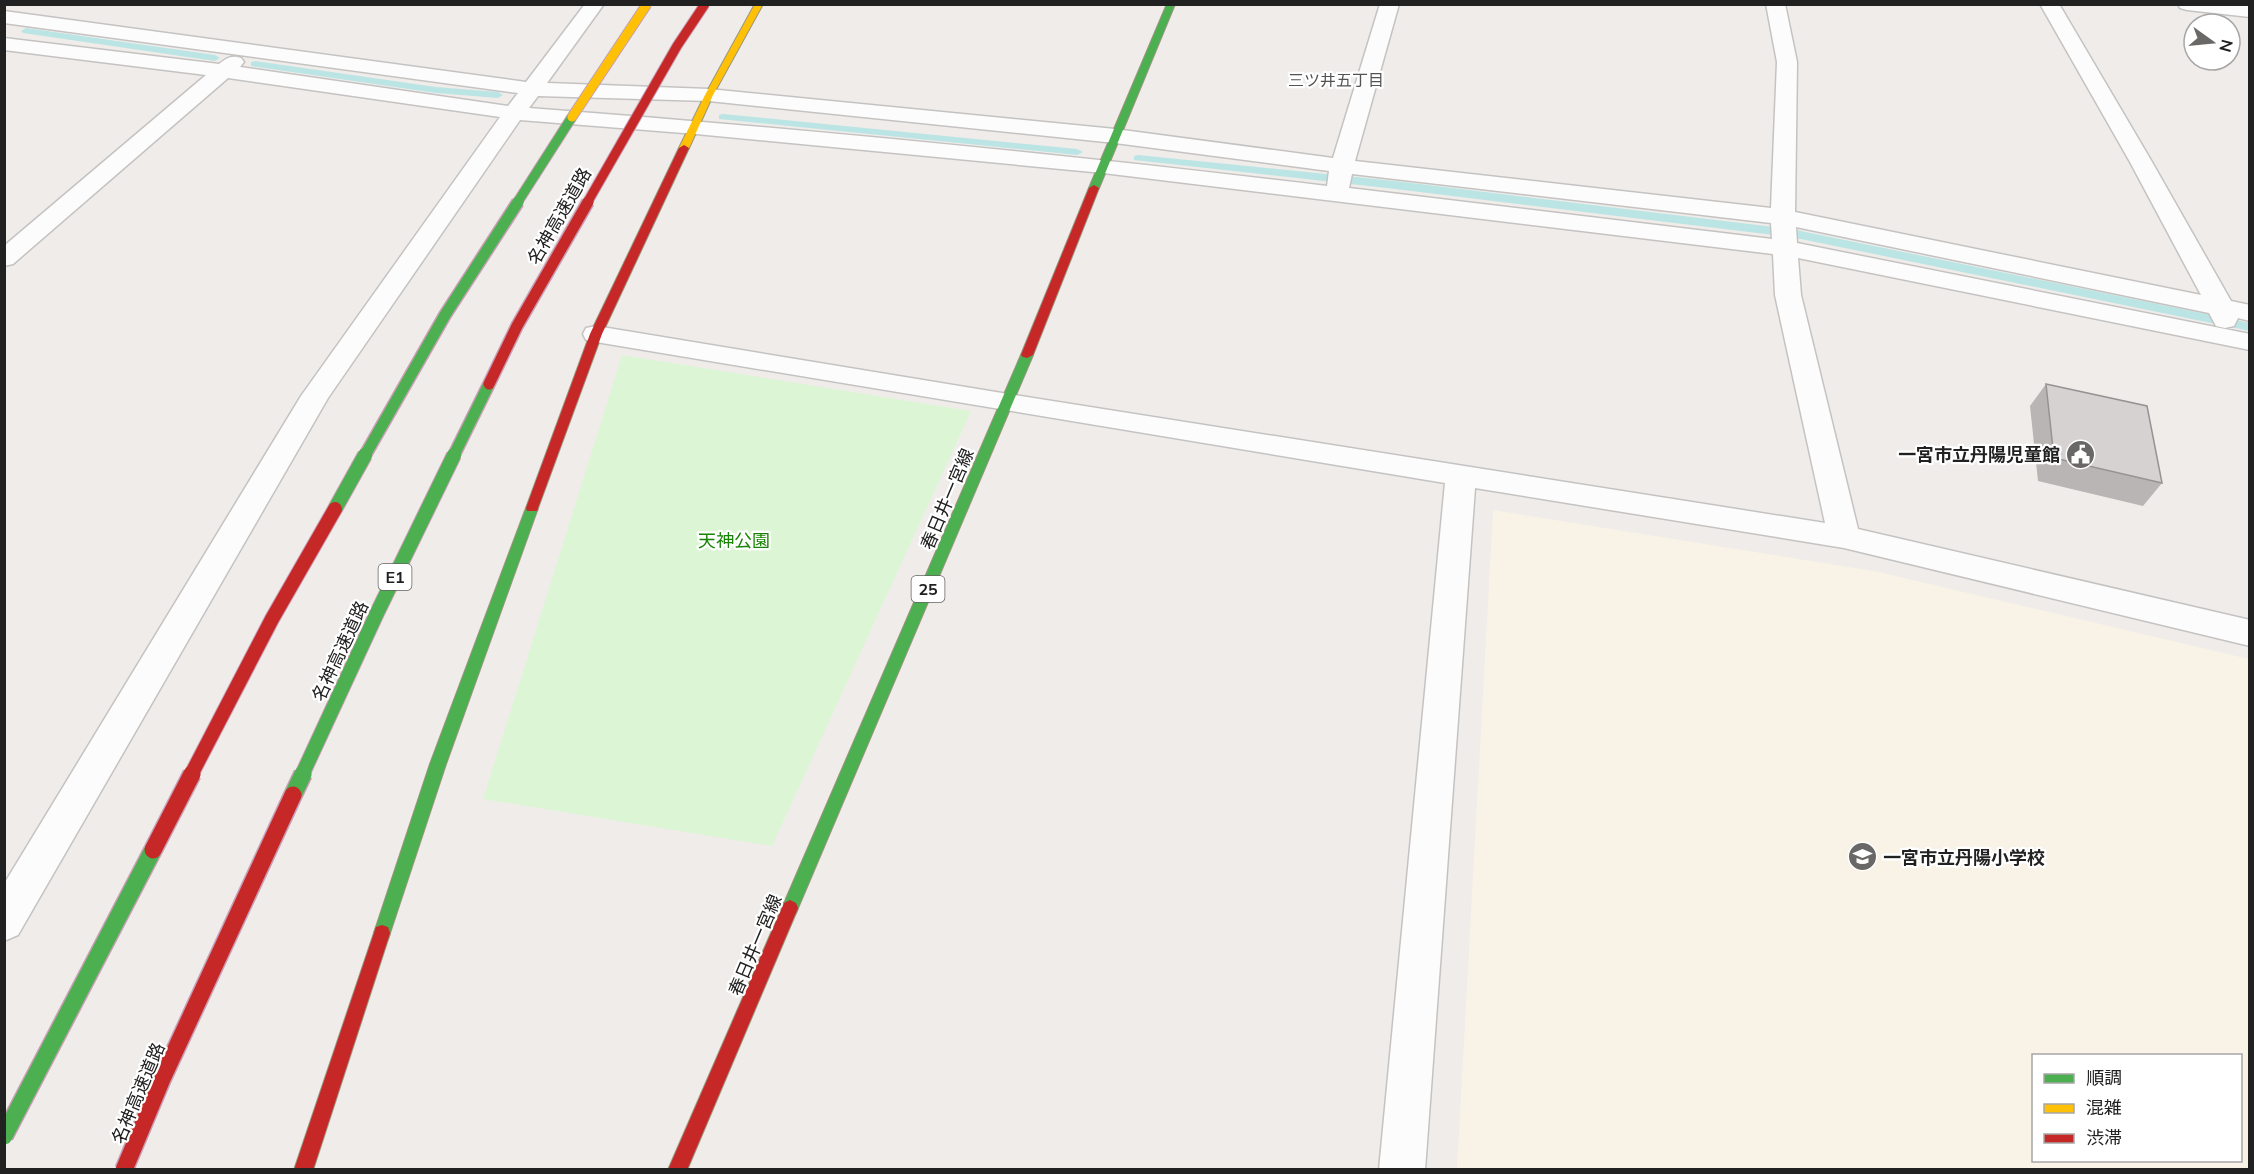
<svg xmlns="http://www.w3.org/2000/svg" width="2254" height="1174" font-family="Mulish,'Noto Sans JP',sans-serif">
  <rect width="100%" height="100%" fill="#efecea"/>
  <path fill="#f8f3e6" fill-rule="evenodd" d="M 1493,510 L 1874,571 L 2249,659 L 2249,1169 L 1457,1169 ZM 2034,1056 L 2240,1056 L 2240,1160 L 2034,1160 Z"/>
  <polygon fill="#dcf6d5" points="622,355 971,411 772,846 483,799"/>
  <g fill="none" stroke-linecap="round" stroke-linejoin="round">
    <g fill="#bbe5e4" fill-rule="evenodd">
      <polygon points="26,28 215,55 220,58 215,61 23,33 21,31"/>
      <polygon points="255,61 436,87 498,92 503,95 498,98 436,93 251,66 251,62"/>
      <polygon points="723,114 1077,149 1083,152 1077,155 719,119 719,115"/>
      <polygon points="1138,155 1395,181 1791,229 2250,323 2250,331 1791,237 1395,189 1134,160 1134,156"/>
    </g>
    <defs>
      <g id="street">
        <path d="M 585,4 L 604,4 L 547,83 L 709,89 L 1115,129 L 1333,158 L 1380,4 L 1399,4 L 1355,161 L 1771,208 L 1777,62 L 1766,4 L 1785,4 L 1797,62 L 1795,212 L 2201,295 L 2130,162 L 2040,4 L 2059,4 L 2152,162 L 2231,301 L 2250,305 L 2250,321 L 2238,318 L 2234,326 L 2225,328 L 2216,326 L 2209,313 L 1796,227 L 1797,243 L 2250,334 L 2250,350 L 1798,258 L 1801,295 L 1858,529 L 2250,620 L 2250,646 L 1844,548 L 1475,488 L 1425,1170 L 1379,1170 L 1445,483 L 596,342 L 586,340 L 583,334 L 586,328 L 596,326 L 1008,394 L 1825,523 L 1775,295 L 1773,254 L 1103,173 L 696,134 L 520,120 L 328,398 L 18,935 L 4,941 L 4,884 L 301,396 L 500,117 L 228,78 L 13,264 L 4,266 L 4,246 L 206,75 L 4,50 L 4,38 L 219,64 C 227,58 231,55 241,58 L 244,62 L 240,67 L 508,106 L 518,93 L 4,23 L 4,11 L 526,82 ZM 538,96 L 709,101 L 1115,143 L 1329,171 L 1327,186 C 1061,154 795,128 529,108 ZM 1352,174 L 1771,223 L 1772,239 L 1349,188 Z"/>
        <polygon points="2178,4 2250,5 2250,17 2187,10 2180,8"/>
      </g>
      <g id="fast">
        <polygon points="1167,4 1175,4 1099,188 1091,190 1089,188"/>
        <polygon points="1027,352 1033,355 798,908 796,913 790,916 784,913 782,908 1021,355"/>
        <polygon points="532,504 538,508 446,764 390,933 388,939 382,941 376,939 374,933 430,764 526,508"/>
      </g>
      <polygon id="slow" points="755,4 763,4 713,95 689,148 681,150 679,148 705,95"/>
      <g id="jam">
        <polygon points="684,145 689,148 602,334 538,508 537,511 527,511 526,508 590,334 679,148"/>
        <polygon points="1094,185 1099,188 1033,355 1027,358 1023,357 1021,355 1089,188"/>
        <polygon points="790,900 796,903 798,908 687,1170 668,1170 784,903"/>
        <polygon points="382,925 388,927 390,933 313,1170 294,1170 374,933 376,927"/>
      </g>
    </defs>
    <use href="#street" stroke="#c5c3c2" stroke-width="3"/>
    <use href="#fast" stroke="#9b9680" stroke-width="2"/>
    <use href="#slow" stroke="#9b9680" stroke-width="2"/>
    <use href="#jam" stroke="#9b9680" stroke-width="2"/>
    <use href="#street" fill="#fdfcfc" fill-rule="evenodd"/>
    <use href="#fast" fill="#4caf50" fill-rule="evenodd"/>
    <use href="#slow" fill="#ffc107" fill-rule="evenodd"/>
    <use href="#jam" fill="#c62828" fill-rule="evenodd"/>
    <defs>
      <polyline id="fast-bridge-far3" points="517,203 572,117"/>
      <g id="fast-bridge-far2">
        <polyline points="364,457 445,315 518,202"/>
        <polyline points="453,457 489,384"/>
      </g>
      <g id="fast-bridge-far1">
        <polyline points="335,509 365,455"/>
        <polyline points="302,775 377,613 454,455"/>
      </g>
      <g id="fast-bridge">
        <polyline points="293,795 303,774"/>
        <polyline points="4,1136 153,850"/>
      </g>
      <polyline id="slow-bridge" points="572,117 647,4"/>
      <polyline id="jam-bridge-far3" points="587,203 677,46 705,4"/>
      <polyline id="jam-bridge-far2" points="489,384 517,326 588,202"/>
      <polyline id="jam-bridge-far1" points="191,775 272,619 335,509"/>
      <g id="jam-bridge">
        <polyline points="153,850 192,774"/>
        <polyline points="124,1170 162,1079 293,795"/>
      </g>
    </defs>
    <use href="#fast-bridge-far3" stroke="#c79eb4" stroke-width="11" stroke-linecap="butt"/>
    <use href="#fast-bridge-far2" stroke="#c79eb4" stroke-width="14" stroke-linecap="butt"/>
    <use href="#fast-bridge-far1" stroke="#c79eb4" stroke-width="16" stroke-linecap="butt"/>
    <use href="#fast-bridge" stroke="#c79eb4" stroke-width="20" stroke-linecap="butt"/>
    <use href="#slow-bridge" stroke="#c79eb4" stroke-width="11" stroke-linecap="butt"/>
    <use href="#jam-bridge-far3" stroke="#c79eb4" stroke-width="11" stroke-linecap="butt"/>
    <use href="#jam-bridge-far2" stroke="#c79eb4" stroke-width="14" stroke-linecap="butt"/>
    <use href="#jam-bridge-far1" stroke="#c79eb4" stroke-width="16" stroke-linecap="butt"/>
    <use href="#jam-bridge" stroke="#c79eb4" stroke-width="20" stroke-linecap="butt"/>
    <use href="#fast-bridge-far3" stroke="#4caf50" stroke-width="9"/>
    <use href="#fast-bridge-far2" stroke="#4caf50" stroke-width="11"/>
    <use href="#fast-bridge-far1" stroke="#4caf50" stroke-width="14"/>
    <use href="#fast-bridge" stroke="#4caf50" stroke-width="17"/>
    <use href="#slow-bridge" stroke="#ffc107" stroke-width="9"/>
    <use href="#jam-bridge-far3" stroke="#c62828" stroke-width="9"/>
    <use href="#jam-bridge-far2" stroke="#c62828" stroke-width="11"/>
    <use href="#jam-bridge-far1" stroke="#c62828" stroke-width="14"/>
    <use href="#jam-bridge" stroke="#c62828" stroke-width="17"/>
  </g>
  <polygon fill="#b8b5b4" points="2046,384 2162,483 2143,506 2038,481 2030,406"/>
  <polygon fill="#d6d2d1" stroke="#969392" stroke-width="1.5" points="2046,384 2147,406 2162,483 2054,458"/>
  <defs>
    <symbol id="civic-disc" viewBox="-11 -11 22 22"><circle r="9.5" fill="#696867" stroke="#fff"/><path d="M-.6-6.5H3V-4.5H.6V-3L4-1V1h2V6H-6V1h2V-1L-.6-3ZM-1.2 2.5V6h2.4V2.5Z" fill="#fff"/></symbol>
    <symbol id="school-disc" viewBox="-11 -11 22 22"><circle r="9.5" fill="#696867" stroke="#fff"/><path d="M0-5L7-2L0 1L-7-2ZM-4 1L0 2.5L4 1V4Q0 6-4 4Z" fill="#fff"/></symbol>
  </defs>
  <g fill-rule="evenodd">
    <use href="#civic-disc" x="2064" y="438" width="33" height="33"/>
    <use href="#school-disc" x="1846" y="840" width="33" height="33"/>
  </g>
  <g text-anchor="middle" dominant-baseline="central" stroke-width="4.5" stroke-linejoin="round" paint-order="stroke">
    <g font-size="16" fill="#545454" stroke="#fff">
      <text x="1336" y="80">三ツ井五丁目</text>
    </g>
    <g fill="#fff" stroke="#646464" stroke-width="1.5">
      <rect x="378.5" y="564" width="33" height="26" rx="4.5"/>
      <rect x="911.5" y="576" width="33" height="26" rx="4.5"/>
    </g>
    <g font-size="16" font-weight="bold" fill="#212121">
      <text x="395" y="577">E1</text>
      <text x="928" y="589">25</text>
    </g>
    <g font-size="18" fill="#212121" stroke="#fff">
      <text transform="translate(559 216) rotate(-60)">名神高速道路</text>
      <text transform="translate(947 499) rotate(-67)">春日井一宮線</text>
      <text transform="translate(340 651) rotate(-65)">名神高速道路</text>
      <text transform="translate(755 945) rotate(-67)">春日井一宮線</text>
      <text transform="translate(138 1093) rotate(-67)">名神高速道路</text>
    </g>
    <g font-size="18" font-weight="bold" fill="#212121" stroke="#fff" text-anchor="end">
      <text x="2060" y="454">一宮市立丹陽児童館</text>
      <text x="1883" y="857" text-anchor="start">一宮市立丹陽小学校</text>
    </g>
    <g font-size="18" fill="#198504" stroke="#fff">
      <text x="734" y="540">天神公園</text>
    </g>
  </g>
  <rect width="2254" height="1174" fill="none" stroke="#212121" stroke-width="12"/>
  <rect x="2032" y="1054" width="210" height="108" fill="#ffffff" stroke="#a6a6a6" stroke-width="1.5"/>
  <rect x="2044" y="1074" width="30" height="9" fill="#4caf50" stroke="#a6a6a6" stroke-width="1.5"/>
  <text x="2086" y="1084" font-size="18" fill="#212121">順調</text>
  <rect x="2044" y="1104" width="30" height="9" fill="#ffc107" stroke="#a6a6a6" stroke-width="1.5"/>
  <text x="2086" y="1114" font-size="18" fill="#212121">混雑</text>
  <rect x="2044" y="1134" width="30" height="9" fill="#c62828" stroke="#a6a6a6" stroke-width="1.5"/>
  <text x="2086" y="1144" font-size="18" fill="#212121">渋滞</text>
  <g transform="translate(2212 42) rotate(105)"><circle r="28" fill="#ffffff" stroke="#a6a6a6" stroke-width="1.5"/>
  <path d="M0-4.5L10 22L0 15L-10 22Z" fill="#696867"/>
  <text y="-9" font-size="16" font-weight="bold" text-anchor="middle" fill="#212121">N</text>
  </g>
</svg>
